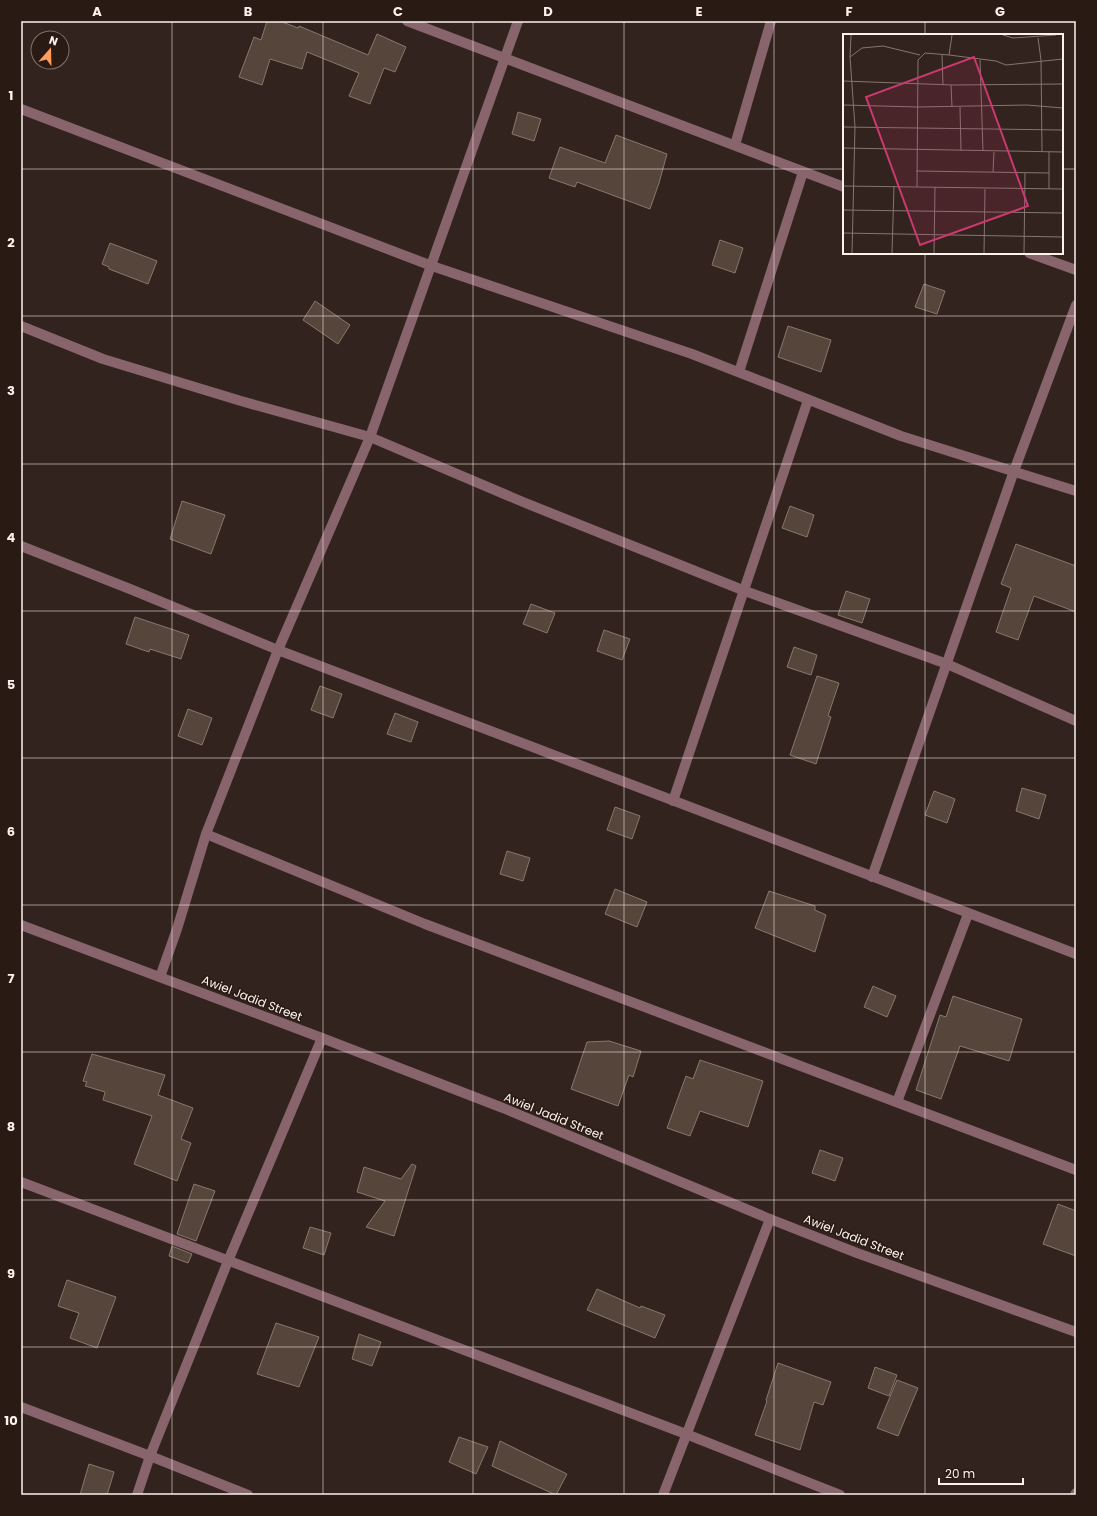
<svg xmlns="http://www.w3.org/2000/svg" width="1097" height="1516" font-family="Poppins,sans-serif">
  <rect width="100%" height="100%" fill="#33231e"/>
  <g fill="#55453b" stroke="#88776c">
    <polygon points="267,21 280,21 298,28 299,26 368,55 377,34 406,47 395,72 384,68 370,104 349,96 359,73 307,52 302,69 270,59 262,85 239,77 254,37 261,40"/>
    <polygon points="518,112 541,119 534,141 512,134"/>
    <polygon points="616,135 667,154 659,183 650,209 577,182 575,187 549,178 560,147 605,163"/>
    <polygon points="720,240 743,248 735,273 712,265"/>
    <polygon points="110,243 157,261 148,284 109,269 109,267 102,264"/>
    <polygon points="924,284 945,291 937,314 915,307"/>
    <polygon points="315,301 350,325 338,344 303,320"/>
    <polygon points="788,326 831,340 821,372 778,357"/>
    <polygon points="182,501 225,515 211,554 170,539"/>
    <polygon points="790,506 814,515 807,537 782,528"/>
    <polygon points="1016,544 1076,566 1076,612 1034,596 1018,640 996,632 1011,588 1001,584"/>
    <polygon points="846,591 870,599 862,623 838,615"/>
    <polygon points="531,604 555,613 547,633 523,624"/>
    <polygon points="135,617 189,635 181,659 150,649 149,652 126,644"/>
    <polygon points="604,630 630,639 622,660 597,651"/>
    <polygon points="794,647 817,655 811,675 787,667"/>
    <polygon points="817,676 839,683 828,716 831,717 816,764 790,755"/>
    <polygon points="320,686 342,694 333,718 311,710"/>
    <polygon points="188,709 212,718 202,745 178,736"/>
    <polygon points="395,713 418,722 411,742 387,734"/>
    <polygon points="1022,788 1046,795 1039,819 1016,811"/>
    <polygon points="934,791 955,799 947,823 925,815"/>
    <polygon points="615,807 640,816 632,839 607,830"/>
    <polygon points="507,851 530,858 523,881 500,874"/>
    <polygon points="615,889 647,902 637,927 605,914"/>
    <polygon points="769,891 815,906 815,910 826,915 815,952 755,928"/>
    <polygon points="873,986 896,996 887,1017 864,1007"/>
    <polygon points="953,996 1022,1019 1009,1061 960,1046 941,1099 916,1090 940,1015 946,1017"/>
    <polygon points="609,1041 641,1051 633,1077 629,1075 618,1106 571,1089 587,1042"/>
    <polygon points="92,1054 165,1075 158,1095 193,1108 181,1139 191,1143 177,1181 134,1164 152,1116 103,1100 105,1092 85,1086 87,1082 83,1081"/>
    <polygon points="700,1060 763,1081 748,1127 700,1111 690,1136 667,1128 686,1076 693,1079"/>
    <polygon points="820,1150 843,1158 835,1181 812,1173"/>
    <polygon points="412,1164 416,1166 394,1236 366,1227 385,1201 357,1192 364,1167 401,1179"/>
    <polygon points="194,1184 215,1191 196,1241 177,1234"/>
    <polygon points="1058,1204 1076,1211 1076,1256 1043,1244"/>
    <polygon points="310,1227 331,1233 324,1255 303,1248"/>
    <polygon points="172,1246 192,1254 188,1263 169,1256"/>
    <polygon points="67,1280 116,1297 97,1348 70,1338 79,1313 58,1306"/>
    <polygon points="597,1289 640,1308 641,1306 665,1315 655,1338 587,1310"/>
    <polygon points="276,1323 319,1337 299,1387 257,1374"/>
    <polygon points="359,1334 381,1342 372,1366 352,1359"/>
    <polygon points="778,1363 831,1382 823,1405 814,1402 800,1450 755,1435 767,1401 766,1400"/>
    <polygon points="875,1367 897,1375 889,1396 868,1388"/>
    <polygon points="897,1380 918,1388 898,1436 877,1428"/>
    <polygon points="459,1437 488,1447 476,1474 449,1462"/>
    <polygon points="500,1441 567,1474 556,1495 492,1466"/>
    <polygon points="89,1464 114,1472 107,1495 80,1495"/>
  </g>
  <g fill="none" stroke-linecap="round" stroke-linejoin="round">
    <g stroke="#88646c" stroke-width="10">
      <polyline points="407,21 844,187"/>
      <polyline points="21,109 432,266 692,354 901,436 1076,491"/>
      <polyline points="735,145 771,21"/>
      <polyline points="1029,253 1076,270"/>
      <polyline points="21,326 103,359 241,401 370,437 523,502 745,591 947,664 1076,721"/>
      <polyline points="739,372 803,172"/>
      <polyline points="21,546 130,589 278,650 1076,954"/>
      <polyline points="673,801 808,400"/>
      <polyline points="206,834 425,924 1076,1170"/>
      <polyline points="872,877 1014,471 1076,305"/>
      <polyline points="160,977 177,929 206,834 278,650 370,437 518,21"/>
      <polyline points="897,1102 968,914"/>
      <polyline points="21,1182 686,1434 840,1495"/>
      <polyline points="21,1407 150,1456 248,1495"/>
      <polyline points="137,1495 150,1456 228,1261 322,1038"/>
      <polyline points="663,1495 770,1219"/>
      <polyline points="1075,1495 1076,1493"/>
    </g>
    <polyline stroke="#88646c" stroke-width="10" points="21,925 322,1038 503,1108 770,1219 857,1253 1076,1332"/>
  </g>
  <path fill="none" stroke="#fdf2ee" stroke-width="1" stroke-opacity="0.55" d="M 172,21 L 172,1495M 323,21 L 323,1495M 473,21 L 473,1495M 624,21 L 624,1495M 774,21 L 774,1495M 925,21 L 925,35M 21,169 L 844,169M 1062,169 L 1076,169M 925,253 L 925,1495M 21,316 L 1076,316M 21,464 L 1076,464M 21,611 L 1076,611M 21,758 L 1076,758M 21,905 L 1076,905M 21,1052 L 1076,1052M 21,1200 L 1076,1200M 21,1347 L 1076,1347"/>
  <g text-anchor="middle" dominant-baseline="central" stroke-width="3" stroke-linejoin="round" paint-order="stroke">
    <g font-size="12" fill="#fdf2ee" stroke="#291a14">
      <text transform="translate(252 998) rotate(21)">Awiel Jadid Street</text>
      <text transform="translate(554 1116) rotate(22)">Awiel Jadid Street</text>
      <text transform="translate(854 1237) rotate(21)">Awiel Jadid Street</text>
    </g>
  </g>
  <g transform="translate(843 34)">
    <rect width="220" height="220" fill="#33231e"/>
    <path fill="none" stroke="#847671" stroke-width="1" d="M 8,1 L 7,23 L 12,93 L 9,219M 160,1 L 170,4 L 213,1M 195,4 L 198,26 L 199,117M 99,21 L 100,51M 106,21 L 153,27 L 163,31 L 220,25M 7,23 L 19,14 L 40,12 L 77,21M 137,26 L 140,117M 0,47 L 110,51 L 220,50M 108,51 L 109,73M 0,71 L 75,73 L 184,71 L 220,74M 117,73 L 118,117M 0,93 L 220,96M 0,114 L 220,118M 73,137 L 206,139M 150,138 L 151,118M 0,152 L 220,155M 74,153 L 75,26 L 82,19 L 106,21 L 109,1M 206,155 L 206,118M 0,176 L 220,179M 0,199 L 220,203M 49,219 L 51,152M 91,219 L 92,153M 141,219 L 142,155M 181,219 L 182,139"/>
    <path fill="#cb3971" fill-opacity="0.15" stroke="#cb3971" stroke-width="2" d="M 131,23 L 185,172 L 77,211 L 23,63 Z"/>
    <rect width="220" height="220" fill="none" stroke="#fdf2ee" stroke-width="2"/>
  </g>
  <rect width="1097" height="1516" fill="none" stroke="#291a14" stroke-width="44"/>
  <g transform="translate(50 50) rotate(20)"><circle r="19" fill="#291a14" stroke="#7e706b"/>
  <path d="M0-3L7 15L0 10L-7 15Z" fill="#ff9b5b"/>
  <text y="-6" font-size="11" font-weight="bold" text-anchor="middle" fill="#fdf2ee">N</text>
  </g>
  <path d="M939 1478v6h84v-6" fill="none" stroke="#fdf2ee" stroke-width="2"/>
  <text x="945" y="1478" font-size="12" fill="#fdf2ee" stroke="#291a14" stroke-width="3" paint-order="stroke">20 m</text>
  <rect x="22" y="22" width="1053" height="1472" fill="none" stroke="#fdf2ee" stroke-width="1.5"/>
  <g font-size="13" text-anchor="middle" font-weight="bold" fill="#fdf2ee">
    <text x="97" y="16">A</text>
    <text x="248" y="16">B</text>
    <text x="398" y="16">C</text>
    <text x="548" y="16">D</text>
    <text x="699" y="16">E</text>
    <text x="849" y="16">F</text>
    <text x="1000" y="16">G</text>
    <text x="11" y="100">1</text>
    <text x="11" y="247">2</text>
    <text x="11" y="395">3</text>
    <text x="11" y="542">4</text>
    <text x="11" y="689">5</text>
    <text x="11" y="836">6</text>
    <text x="11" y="983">7</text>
    <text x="11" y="1131">8</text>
    <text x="11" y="1278">9</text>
    <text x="11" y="1425">10</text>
  </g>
</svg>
